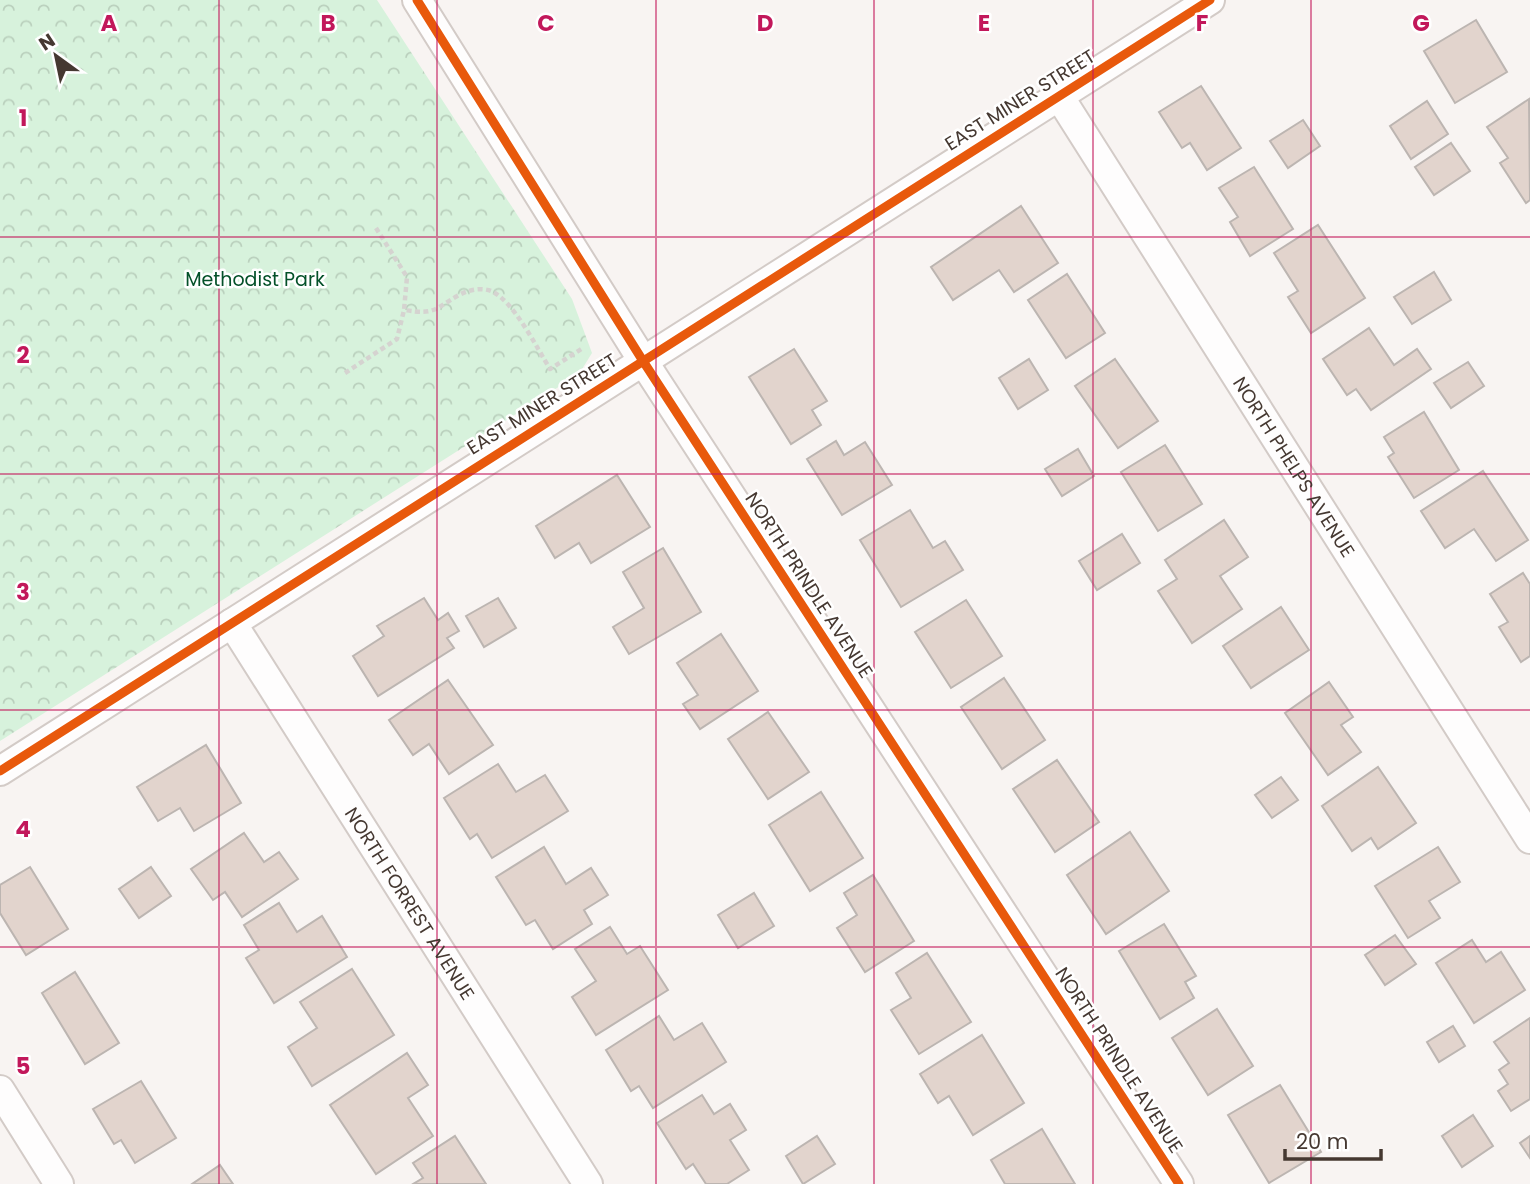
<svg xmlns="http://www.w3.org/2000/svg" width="1530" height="1184" font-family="Poppins,sans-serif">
  <defs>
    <pattern id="forest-crowns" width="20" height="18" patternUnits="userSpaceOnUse" patternTransform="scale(1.75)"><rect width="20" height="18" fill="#d7f2dc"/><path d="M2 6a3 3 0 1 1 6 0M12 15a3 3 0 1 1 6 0" fill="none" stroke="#bad0bd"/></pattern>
  </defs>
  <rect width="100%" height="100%" fill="#f8f4f2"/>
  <polygon fill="url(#forest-crowns)" points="0,0 377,0 572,299 592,353 579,374 0,741"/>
  <g fill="#e2d4cd" stroke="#bcb5b1" stroke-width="2">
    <polygon points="1476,20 1507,72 1455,103 1424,51"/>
    <polygon points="1201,86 1241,148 1207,170 1190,143 1182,148 1159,112"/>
    <polygon points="1529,99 1530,200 1526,203 1500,163 1508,158 1487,127"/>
    <polygon points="1427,101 1448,134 1411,159 1390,126"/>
    <polygon points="1303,120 1320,146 1288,168 1270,141"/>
    <polygon points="1451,143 1470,171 1434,195 1415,167"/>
    <polygon points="1254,167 1293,229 1250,256 1230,222 1238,217 1219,188"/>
    <polygon points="1021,206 1058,263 1014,292 999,270 953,300 931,267"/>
    <polygon points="1318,225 1365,298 1311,333 1288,297 1298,291 1274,253"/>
    <polygon points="1434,272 1451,300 1412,324 1394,297"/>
    <polygon points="1067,274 1105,333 1066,358 1028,300"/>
    <polygon points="1369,328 1394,365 1417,349 1431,369 1371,410 1356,389 1347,395 1323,359"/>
    <polygon points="794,349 827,401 812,410 821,425 791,444 749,377"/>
    <polygon points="1029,359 1048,390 1018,409 999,378"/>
    <polygon points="1115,359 1158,421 1118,448 1075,386"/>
    <polygon points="1468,362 1484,386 1451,408 1434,383"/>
    <polygon points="1424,412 1459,470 1414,498 1388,457 1394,453 1384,437"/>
    <polygon points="836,441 844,455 865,442 892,485 842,515 807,459"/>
    <polygon points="1165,445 1202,504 1158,531 1121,472"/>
    <polygon points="1078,449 1094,476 1062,496 1045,469"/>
    <polygon points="1483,471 1528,540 1496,561 1474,529 1445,548 1421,511"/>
    <polygon points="617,475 650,527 591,563 579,543 555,558 536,526"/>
    <polygon points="910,510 933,548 945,541 963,570 901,607 860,540"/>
    <polygon points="1224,520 1248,557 1220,576 1242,609 1192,643 1158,591 1177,579 1165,560"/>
    <polygon points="1122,534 1140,563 1097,590 1079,561"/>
    <polygon points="663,548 701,612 629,654 613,627 644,608 623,572"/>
    <polygon points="1523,573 1530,584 1530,656 1521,662 1499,627 1508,622 1490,594"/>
    <polygon points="424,598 438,620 448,613 459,631 447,638 454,648 378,696 353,656 384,636 377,626"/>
    <polygon points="498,598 516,628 484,647 466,616"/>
    <polygon points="966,600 1002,656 951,688 915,632"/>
    <polygon points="1281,607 1309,650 1251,688 1223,646"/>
    <polygon points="721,634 758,691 700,729 683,704 698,695 677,663"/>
    <polygon points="1004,678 1045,740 1002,769 961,707"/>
    <polygon points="448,680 493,745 449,774 429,744 413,755 389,720"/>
    <polygon points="1329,682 1353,717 1341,725 1361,752 1328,775 1285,713"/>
    <polygon points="768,712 809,772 768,799 728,739"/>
    <polygon points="206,745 241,803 194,831 180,808 158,821 137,787"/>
    <polygon points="1057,760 1099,822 1055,852 1013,789"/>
    <polygon points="498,764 516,792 545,775 568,811 492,858 477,834 470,839 444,798"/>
    <polygon points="1378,767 1416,823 1378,849 1371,838 1352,851 1322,806"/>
    <polygon points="1281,777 1298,800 1272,818 1255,795"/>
    <polygon points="821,792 863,858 810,891 769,825"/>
    <polygon points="1130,832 1169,891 1106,934 1067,875"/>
    <polygon points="244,833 264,862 279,852 298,879 242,917 225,892 213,900 191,869"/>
    <polygon points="544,847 566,884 591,868 608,895 584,910 592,924 553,949 535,920 526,925 496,877"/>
    <polygon points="1438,847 1460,882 1429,901 1440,918 1408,938 1375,886"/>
    <polygon points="30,867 68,929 26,955 0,913 0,885"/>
    <polygon points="151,867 171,896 139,918 119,889"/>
    <polygon points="873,875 914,941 865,972 837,928 857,915 844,893"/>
    <polygon points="754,893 774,926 738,948 718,915"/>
    <polygon points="279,903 297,932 322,916 347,957 274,1003 246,958 259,950 244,925"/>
    <polygon points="1164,924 1196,976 1185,982 1194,998 1160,1019 1119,951"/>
    <polygon points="610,927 627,954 640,946 668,990 596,1035 572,997 596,981 575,949"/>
    <polygon points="1395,935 1416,964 1385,985 1365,955"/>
    <polygon points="1472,940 1486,962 1501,952 1525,990 1474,1023 1436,963"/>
    <polygon points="927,953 971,1022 919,1054 891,1010 911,998 896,973"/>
    <polygon points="352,969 394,1035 312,1086 288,1047 317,1028 300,1002"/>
    <polygon points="75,972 119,1043 85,1064 42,993"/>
    <polygon points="1217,1009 1253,1066 1208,1095 1172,1038"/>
    <polygon points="659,1016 674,1040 702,1023 726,1062 653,1108 639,1086 631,1091 606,1050"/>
    <polygon points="1530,1018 1530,1099 1511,1111 1498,1091 1508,1084 1499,1070 1509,1063 1494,1042"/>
    <polygon points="1453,1026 1465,1046 1439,1062 1427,1042"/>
    <polygon points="982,1035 1024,1103 973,1135 949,1096 938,1103 920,1074"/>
    <polygon points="407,1053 428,1085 408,1098 433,1136 376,1174 330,1105"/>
    <polygon points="141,1081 176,1138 135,1163 121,1140 114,1144 93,1109"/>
    <polygon points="1280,1085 1321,1152 1269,1183 1228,1115"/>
    <polygon points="702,1095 714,1114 730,1104 746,1130 730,1140 749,1170 727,1184 706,1184 693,1164 686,1169 657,1123"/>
    <polygon points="1473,1115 1493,1146 1462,1167 1442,1136"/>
    <polygon points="1042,1129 1075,1184 1005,1184 991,1160"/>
    <polygon points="455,1136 486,1184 413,1184 423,1178 413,1163"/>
    <polygon points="817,1136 835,1164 803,1184 786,1156"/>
    <polygon points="1530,1136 1530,1158 1520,1143"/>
    <polygon points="220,1165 233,1184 192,1184"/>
  </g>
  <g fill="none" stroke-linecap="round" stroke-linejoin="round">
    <defs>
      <g id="minor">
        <polyline points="417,0 643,361 1179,1184"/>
        <path id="s1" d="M 1059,96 L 1530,839"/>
        <path id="s2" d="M 232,623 L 588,1184"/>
        <polyline points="0,771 1210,0"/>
        <polyline points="0,1090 59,1184"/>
      </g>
    </defs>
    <use href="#minor" stroke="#d3cbc7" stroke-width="32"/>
    <g stroke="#d5d3d0" stroke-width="4.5" stroke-dasharray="5 3.5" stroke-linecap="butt">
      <path d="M 376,228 L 407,277 L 404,310 C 436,315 434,309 459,295 C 468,290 481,287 491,291 C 513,300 537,348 550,369 L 583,348"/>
      <polyline points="345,373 397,339 404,310"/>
    </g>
    <use href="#minor" stroke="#fefdfd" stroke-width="28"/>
    <defs>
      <g id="cycleway">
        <polyline points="417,0 643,361 1179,1184"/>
        <polyline points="0,771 1210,0"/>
      </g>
    </defs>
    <use href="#cycleway" stroke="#fff" stroke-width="13"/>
    <use href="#cycleway" stroke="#e8590c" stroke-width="9"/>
  </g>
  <path fill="none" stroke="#c2185b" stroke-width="2" stroke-opacity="0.55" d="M 219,0 L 219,1184M 437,0 L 437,1184M 656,0 L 656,1184M 874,0 L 874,1184M 1093,0 L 1093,1184M 1311,0 L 1311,1184M 0,237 L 1530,237M 0,474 L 1530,474M 0,710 L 1530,710M 0,947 L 1530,947"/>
  <g text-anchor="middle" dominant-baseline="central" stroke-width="5" stroke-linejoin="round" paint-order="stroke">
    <g font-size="19" fill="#453831" stroke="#fff">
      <text transform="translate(1020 100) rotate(-32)">EAST MINER STREET</text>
      <text transform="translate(542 404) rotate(-32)">EAST MINER STREET</text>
      <text stroke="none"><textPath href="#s1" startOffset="439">NORTH PHELPS AVENUE</textPath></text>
      <text transform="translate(809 585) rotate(57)">NORTH PRINDLE AVENUE</text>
      <text stroke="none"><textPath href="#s2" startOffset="332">NORTH FORREST AVENUE</textPath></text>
      <text transform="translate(1119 1060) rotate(57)">NORTH PRINDLE AVENUE</text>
    </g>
    <g font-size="19" fill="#045129" stroke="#fff">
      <text x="255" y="279">Methodist Park</text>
    </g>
  </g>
  <g font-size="23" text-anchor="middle" font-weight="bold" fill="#c2185b" stroke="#fff" stroke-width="5" stroke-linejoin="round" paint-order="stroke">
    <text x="109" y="31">A</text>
    <text x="328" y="31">B</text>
    <text x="546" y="31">C</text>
    <text x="765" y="31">D</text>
    <text x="984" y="31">E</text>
    <text x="1202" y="31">F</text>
    <text x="1421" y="31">G</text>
    <text x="23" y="126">1</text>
    <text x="23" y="363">2</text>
    <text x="23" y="600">3</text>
    <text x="23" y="837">4</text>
    <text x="23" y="1074">5</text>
  </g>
  <g transform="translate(56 56) rotate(327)" stroke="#ffffff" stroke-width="5" paint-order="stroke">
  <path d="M0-5L12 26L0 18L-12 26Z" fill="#453831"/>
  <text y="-10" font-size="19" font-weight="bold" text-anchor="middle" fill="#453831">N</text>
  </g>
  <path d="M1285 1149v10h96v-10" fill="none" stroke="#453831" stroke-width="3.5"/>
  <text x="1296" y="1149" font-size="21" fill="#453831" stroke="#ffffff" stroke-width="5" paint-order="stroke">20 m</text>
</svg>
